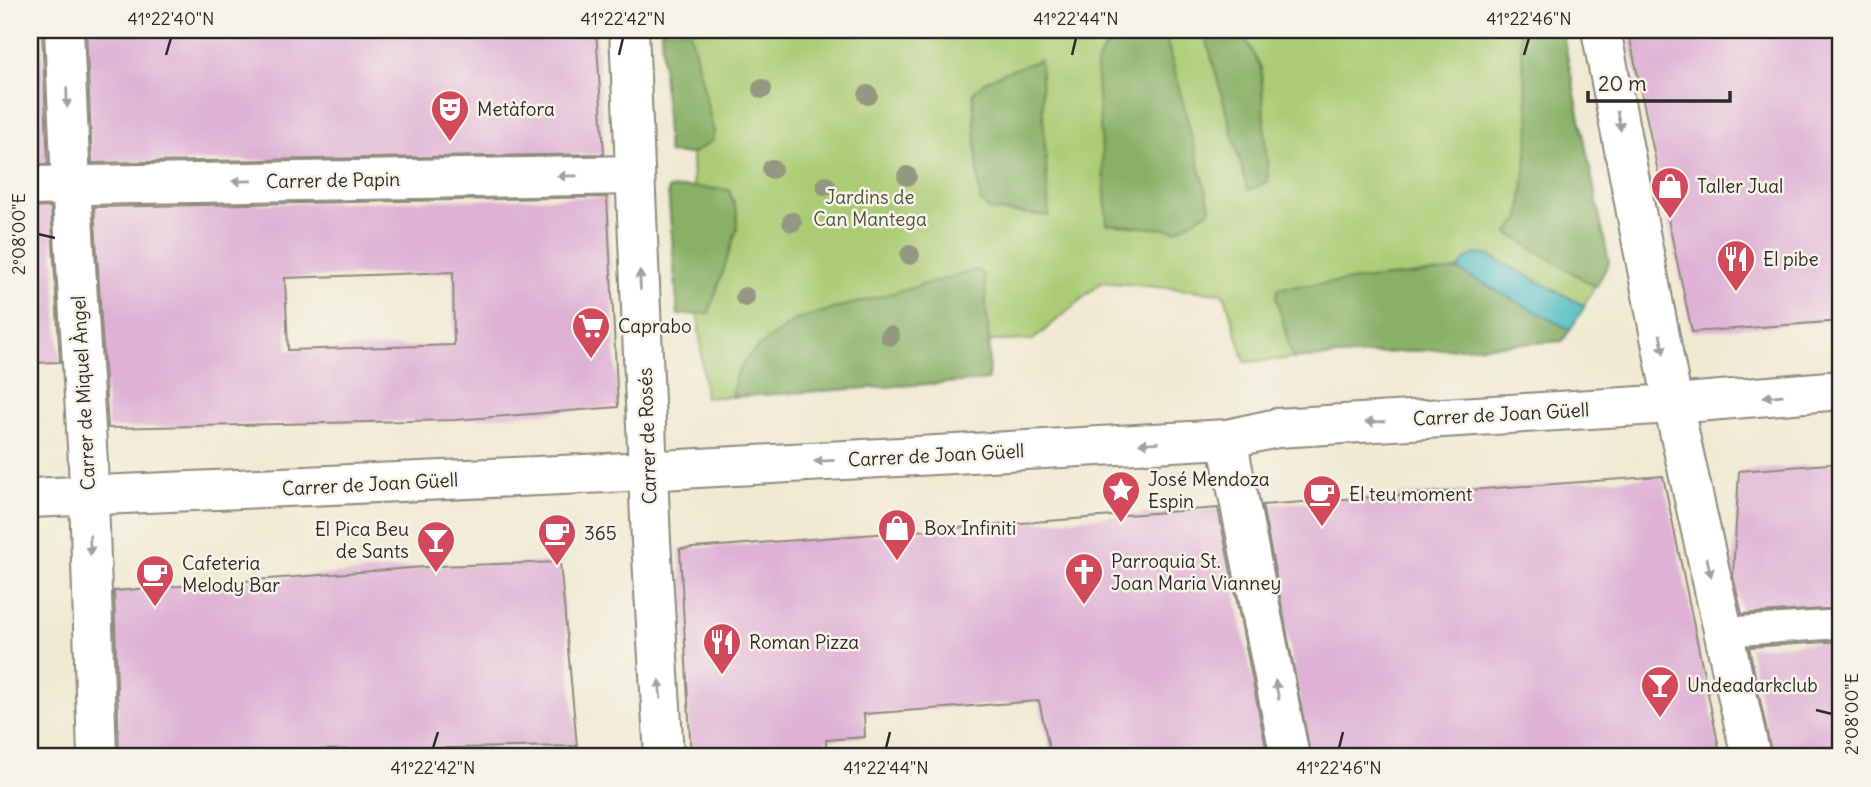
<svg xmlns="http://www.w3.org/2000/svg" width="1871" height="787" font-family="Delius,sans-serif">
  <rect width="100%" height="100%" fill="#f7f3e8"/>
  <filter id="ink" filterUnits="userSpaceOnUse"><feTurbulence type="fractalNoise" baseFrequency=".0143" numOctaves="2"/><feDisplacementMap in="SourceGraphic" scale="14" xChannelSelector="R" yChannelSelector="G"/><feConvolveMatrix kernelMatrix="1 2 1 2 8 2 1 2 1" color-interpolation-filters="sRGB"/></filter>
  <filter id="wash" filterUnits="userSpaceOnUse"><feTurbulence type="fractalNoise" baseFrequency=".00686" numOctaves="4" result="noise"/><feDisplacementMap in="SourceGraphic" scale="28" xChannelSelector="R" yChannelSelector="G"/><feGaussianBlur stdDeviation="1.57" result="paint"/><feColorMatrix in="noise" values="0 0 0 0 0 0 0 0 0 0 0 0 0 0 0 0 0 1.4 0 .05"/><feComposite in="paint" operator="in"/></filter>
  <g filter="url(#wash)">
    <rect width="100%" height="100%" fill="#f0ead3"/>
    <polygon fill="#abcc75" stroke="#6b7c50" stroke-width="2" points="661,30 1562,30 1609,263 1562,341 1245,362 1226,299 1222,293 1102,282 1033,340 990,341 988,380 705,398 698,314 678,315 668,189 693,187 692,154 668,153"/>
    <g fill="#88b066" stroke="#5a6e48" stroke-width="2">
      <polygon points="661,30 689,30 691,35 714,132 712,141 692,154 668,153"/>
      <polygon points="1145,30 1164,30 1211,210 1177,230 1107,224 1096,66 1103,50 1116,41"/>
      <polygon points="1204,30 1241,30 1261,68 1268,181 1248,191"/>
      <polygon points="1519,30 1562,30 1609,263 1596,287 1508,233 1520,218 1530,125"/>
      <path d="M 1040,60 L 1049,216 L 989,210 L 981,202 L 979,191 L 973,94 C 985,75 1019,68 1040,60 Z"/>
      <polygon points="693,187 729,190 737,212 737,229 709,313 678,315 668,189"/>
      <polygon points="977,270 984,274 989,341 988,380 732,397 735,377 746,359 758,347 797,319"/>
      <polygon points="1458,270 1570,330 1562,341 1293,359 1276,297 1278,288"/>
    </g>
    <polygon fill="#4ebcc3" stroke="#3c7477" stroke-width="2" points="1476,254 1488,255 1585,306 1570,330 1458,270 1466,259"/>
    <g id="blocks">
      <g fill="#dfb2d5" fill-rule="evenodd">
        <polygon points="30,30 42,30 48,164 30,164"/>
        <polygon points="86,30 596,30 604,154 92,163"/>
        <polygon points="1628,30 1841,30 1841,321 1692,332"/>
        <path d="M 607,197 L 618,407 L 455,420 L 108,428 L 94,207 ZM 453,272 L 454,345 L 288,350 L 285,278 Z"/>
        <polygon points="51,207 60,362 30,363 30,208"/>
        <polygon points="1841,463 1841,608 1742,614 1733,576 1739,471"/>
        <polygon points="1663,476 1721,757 1311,757 1262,505"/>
        <polygon points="1218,508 1268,757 1051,757 1039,701 864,714 865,737 826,740 826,757 691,757 680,549"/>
        <polygon points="560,562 577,746 119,753 114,591 437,566"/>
        <polygon points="1841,641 1841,757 1772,757 1749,647"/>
      </g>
    </g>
  </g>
  <g filter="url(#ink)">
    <use href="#blocks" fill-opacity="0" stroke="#8e8a7f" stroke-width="2"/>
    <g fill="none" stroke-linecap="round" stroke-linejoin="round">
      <defs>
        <polyline id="lane" points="1723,632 1841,624"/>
        <g id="street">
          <polyline points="64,30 71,184 88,462 97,757"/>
          <polyline points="629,30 651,541 664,757"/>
          <polyline points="1601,30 1673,404 1751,757"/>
          <polyline points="30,186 635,175"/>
          <polyline points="1227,439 1290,757"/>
          <polyline points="30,498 607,473 1227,439 1277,428 1673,404 1841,390"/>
        </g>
      </defs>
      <use href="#lane" stroke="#8e8a7f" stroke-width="32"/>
      <use href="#street" stroke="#8e8a7f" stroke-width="42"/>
      <use href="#lane" stroke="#fff" stroke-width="28"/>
      <use href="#street" stroke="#fff" stroke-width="38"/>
    </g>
    <g fill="#959781">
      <circle cx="762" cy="89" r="10"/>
      <circle cx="868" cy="95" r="10"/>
      <circle cx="772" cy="169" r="10"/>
      <circle cx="907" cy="176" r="10"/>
      <circle cx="826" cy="186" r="10"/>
      <circle cx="792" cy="222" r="10"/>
      <circle cx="910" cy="255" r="10"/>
      <circle cx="745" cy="297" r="10"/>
      <circle cx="890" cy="336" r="10"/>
    </g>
    <defs><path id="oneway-solid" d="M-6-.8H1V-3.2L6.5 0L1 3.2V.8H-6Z" transform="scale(1.75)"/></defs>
    <g fill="#a0a0a0">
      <use href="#oneway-solid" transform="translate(67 98) rotate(88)"/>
      <use href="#oneway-solid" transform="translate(1619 121) rotate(79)"/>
      <use href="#oneway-solid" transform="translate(567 176) rotate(179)"/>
      <use href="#oneway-solid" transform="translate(242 181) rotate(179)"/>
      <use href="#oneway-solid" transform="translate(640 280) rotate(-93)"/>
      <use href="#oneway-solid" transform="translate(1662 344) rotate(79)"/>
      <use href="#oneway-solid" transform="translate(1773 396) rotate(175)"/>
      <use href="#oneway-solid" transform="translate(1375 422) rotate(177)"/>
      <use href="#oneway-solid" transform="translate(1149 443) rotate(177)"/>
      <use href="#oneway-solid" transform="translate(824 461) rotate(177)"/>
      <use href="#oneway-solid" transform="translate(90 545) rotate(88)"/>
      <use href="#oneway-solid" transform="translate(1709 567) rotate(77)"/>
      <use href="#oneway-solid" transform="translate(660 689) rotate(-94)"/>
      <use href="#oneway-solid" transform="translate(1277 690) rotate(-101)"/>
    </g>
  </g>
  <path fill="none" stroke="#2b2b2b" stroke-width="2.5" d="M 166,55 L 171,38M 619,55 L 623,38M 1072,55 L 1076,38M 1524,55 L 1529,38M 38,234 L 55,238M 1816,710 L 1832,714M 433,748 L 438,732M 886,748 L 890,732M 1339,748 L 1343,732"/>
  <defs>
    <symbol id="theatre-pin" viewBox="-11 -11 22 30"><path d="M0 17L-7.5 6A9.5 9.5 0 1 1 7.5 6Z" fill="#d1495b" stroke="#f7f3e8"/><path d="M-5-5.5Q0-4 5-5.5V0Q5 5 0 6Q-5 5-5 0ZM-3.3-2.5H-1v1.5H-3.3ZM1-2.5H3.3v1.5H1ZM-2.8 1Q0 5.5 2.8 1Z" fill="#fff"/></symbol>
    <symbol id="shop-pin" viewBox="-11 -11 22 30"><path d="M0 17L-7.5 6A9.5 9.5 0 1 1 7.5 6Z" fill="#d1495b" stroke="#f7f3e8"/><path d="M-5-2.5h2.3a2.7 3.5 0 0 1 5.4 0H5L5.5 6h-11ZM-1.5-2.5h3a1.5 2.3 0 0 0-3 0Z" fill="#fff"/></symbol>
    <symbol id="restaurant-pin" viewBox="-11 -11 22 30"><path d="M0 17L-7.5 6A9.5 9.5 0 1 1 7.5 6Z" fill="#d1495b" stroke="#f7f3e8"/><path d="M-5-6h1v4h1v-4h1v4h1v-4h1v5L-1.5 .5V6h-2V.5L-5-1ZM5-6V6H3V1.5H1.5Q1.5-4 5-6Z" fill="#fff"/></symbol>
    <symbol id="supermarket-pin" viewBox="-11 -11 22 30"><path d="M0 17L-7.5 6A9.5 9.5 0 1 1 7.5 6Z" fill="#d1495b" stroke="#f7f3e8"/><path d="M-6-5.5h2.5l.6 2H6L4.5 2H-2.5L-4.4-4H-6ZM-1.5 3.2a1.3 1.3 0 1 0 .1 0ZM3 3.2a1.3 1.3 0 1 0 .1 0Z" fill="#fff"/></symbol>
    <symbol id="sight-pin" viewBox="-11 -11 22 30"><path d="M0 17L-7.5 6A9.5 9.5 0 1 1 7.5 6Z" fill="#d1495b" stroke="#f7f3e8"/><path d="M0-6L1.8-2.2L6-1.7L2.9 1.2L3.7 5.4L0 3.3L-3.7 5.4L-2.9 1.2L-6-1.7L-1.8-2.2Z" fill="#fff"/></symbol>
    <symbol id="cafe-pin" viewBox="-11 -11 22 30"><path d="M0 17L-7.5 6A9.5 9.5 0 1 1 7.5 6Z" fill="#d1495b" stroke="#f7f3e8"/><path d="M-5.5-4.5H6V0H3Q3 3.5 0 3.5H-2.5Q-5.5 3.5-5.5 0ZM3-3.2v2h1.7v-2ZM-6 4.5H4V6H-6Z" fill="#fff"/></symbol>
    <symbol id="bar-pin" viewBox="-11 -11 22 30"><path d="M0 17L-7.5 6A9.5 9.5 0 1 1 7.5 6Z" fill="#d1495b" stroke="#f7f3e8"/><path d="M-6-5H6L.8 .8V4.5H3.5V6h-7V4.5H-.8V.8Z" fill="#fff"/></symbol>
    <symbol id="church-pin" viewBox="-11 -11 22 30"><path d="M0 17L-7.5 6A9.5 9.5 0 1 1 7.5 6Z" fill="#d1495b" stroke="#f7f3e8"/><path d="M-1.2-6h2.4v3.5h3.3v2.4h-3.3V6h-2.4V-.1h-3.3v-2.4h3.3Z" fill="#fff"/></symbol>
  </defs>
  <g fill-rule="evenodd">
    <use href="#theatre-pin" x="428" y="87" width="44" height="60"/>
    <use href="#shop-pin" x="1648" y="164" width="44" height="60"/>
    <use href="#restaurant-pin" x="1714" y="237" width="44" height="60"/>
    <use href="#supermarket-pin" x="569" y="304" width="44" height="60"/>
    <use href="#sight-pin" x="1099" y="468" width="44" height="60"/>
    <use href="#cafe-pin" x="1300" y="472" width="44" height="60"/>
    <use href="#shop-pin" x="875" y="506" width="44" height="60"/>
    <use href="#cafe-pin" x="535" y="511" width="44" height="60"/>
    <use href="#bar-pin" x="414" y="518" width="44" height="60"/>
    <use href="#church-pin" x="1062" y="550" width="44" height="60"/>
    <use href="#cafe-pin" x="133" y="552" width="44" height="60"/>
    <use href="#restaurant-pin" x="700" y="620" width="44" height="60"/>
    <use href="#bar-pin" x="1638" y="663" width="44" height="60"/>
  </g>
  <g text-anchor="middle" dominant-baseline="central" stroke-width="5" stroke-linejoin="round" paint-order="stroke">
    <g font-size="19" fill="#2b2b2b" stroke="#f7f3e8" text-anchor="start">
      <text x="477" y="109">Metàfora</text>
      <text x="1697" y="186">Taller Jual</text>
      <text x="1763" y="259">El pibe</text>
      <text x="618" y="326">Caprabo</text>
      <text x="1148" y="479">José Mendoza<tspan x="1148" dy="22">Espin</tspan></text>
      <text x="1349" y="494">El teu moment</text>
      <text x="924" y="528">Box Infiniti</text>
      <text x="409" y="529" text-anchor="end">El Pica Beu<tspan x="409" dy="22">de Sants</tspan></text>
      <text x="584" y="533">365</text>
      <text x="1111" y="561">Parroquia St.<tspan x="1111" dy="22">Joan Maria Vianney</tspan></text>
      <text x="182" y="563">Cafeteria<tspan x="182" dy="22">Melody Bar</tspan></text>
      <text x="749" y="642">Roman Pizza</text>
      <text x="1687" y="685">Undeadarkclub</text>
    </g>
    <g font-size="19" fill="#2b2b2b" stroke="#f7f3e8">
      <text transform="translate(333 180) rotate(-1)">Carrer de Papin</text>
      <text transform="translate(83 393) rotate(-93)">Carrer de Miquel Àngel</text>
      <text transform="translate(1501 414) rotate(-3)">Carrer de Joan Güell</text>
      <text transform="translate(647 436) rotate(-92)">Carrer de Rosés</text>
      <text transform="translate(936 455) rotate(-3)">Carrer de Joan Güell</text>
      <text transform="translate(370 484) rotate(-3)">Carrer de Joan Güell</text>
    </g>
    <g font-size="19" fill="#4b533e" stroke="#f7f3e8">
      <text x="870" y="197">Jardins de<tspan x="870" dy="22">Can Mantega</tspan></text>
    </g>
  </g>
  <rect width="1871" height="787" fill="none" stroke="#f7f3e8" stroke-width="77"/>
  <path d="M1588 91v10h142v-10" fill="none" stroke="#2b2b2b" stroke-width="3.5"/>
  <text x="1598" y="91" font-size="21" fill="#2b2b2b" stroke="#f7f3e8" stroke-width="5" paint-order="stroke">20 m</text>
  <rect x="38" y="38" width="1794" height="710" fill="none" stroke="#2b2b2b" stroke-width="2.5"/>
  <g font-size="18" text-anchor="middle" fill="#2b2b2b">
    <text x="171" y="25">41°22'40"N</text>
    <text x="623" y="25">41°22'42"N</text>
    <text x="1076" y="25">41°22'44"N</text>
    <text x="1529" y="25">41°22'46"N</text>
    <text transform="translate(19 234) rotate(-90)" y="6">2°08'00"E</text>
    <text transform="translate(1852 714) rotate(-90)" y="6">2°08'00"E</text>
    <text x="433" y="774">41°22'42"N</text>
    <text x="886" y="774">41°22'44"N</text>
    <text x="1339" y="774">41°22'46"N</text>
  </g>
</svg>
